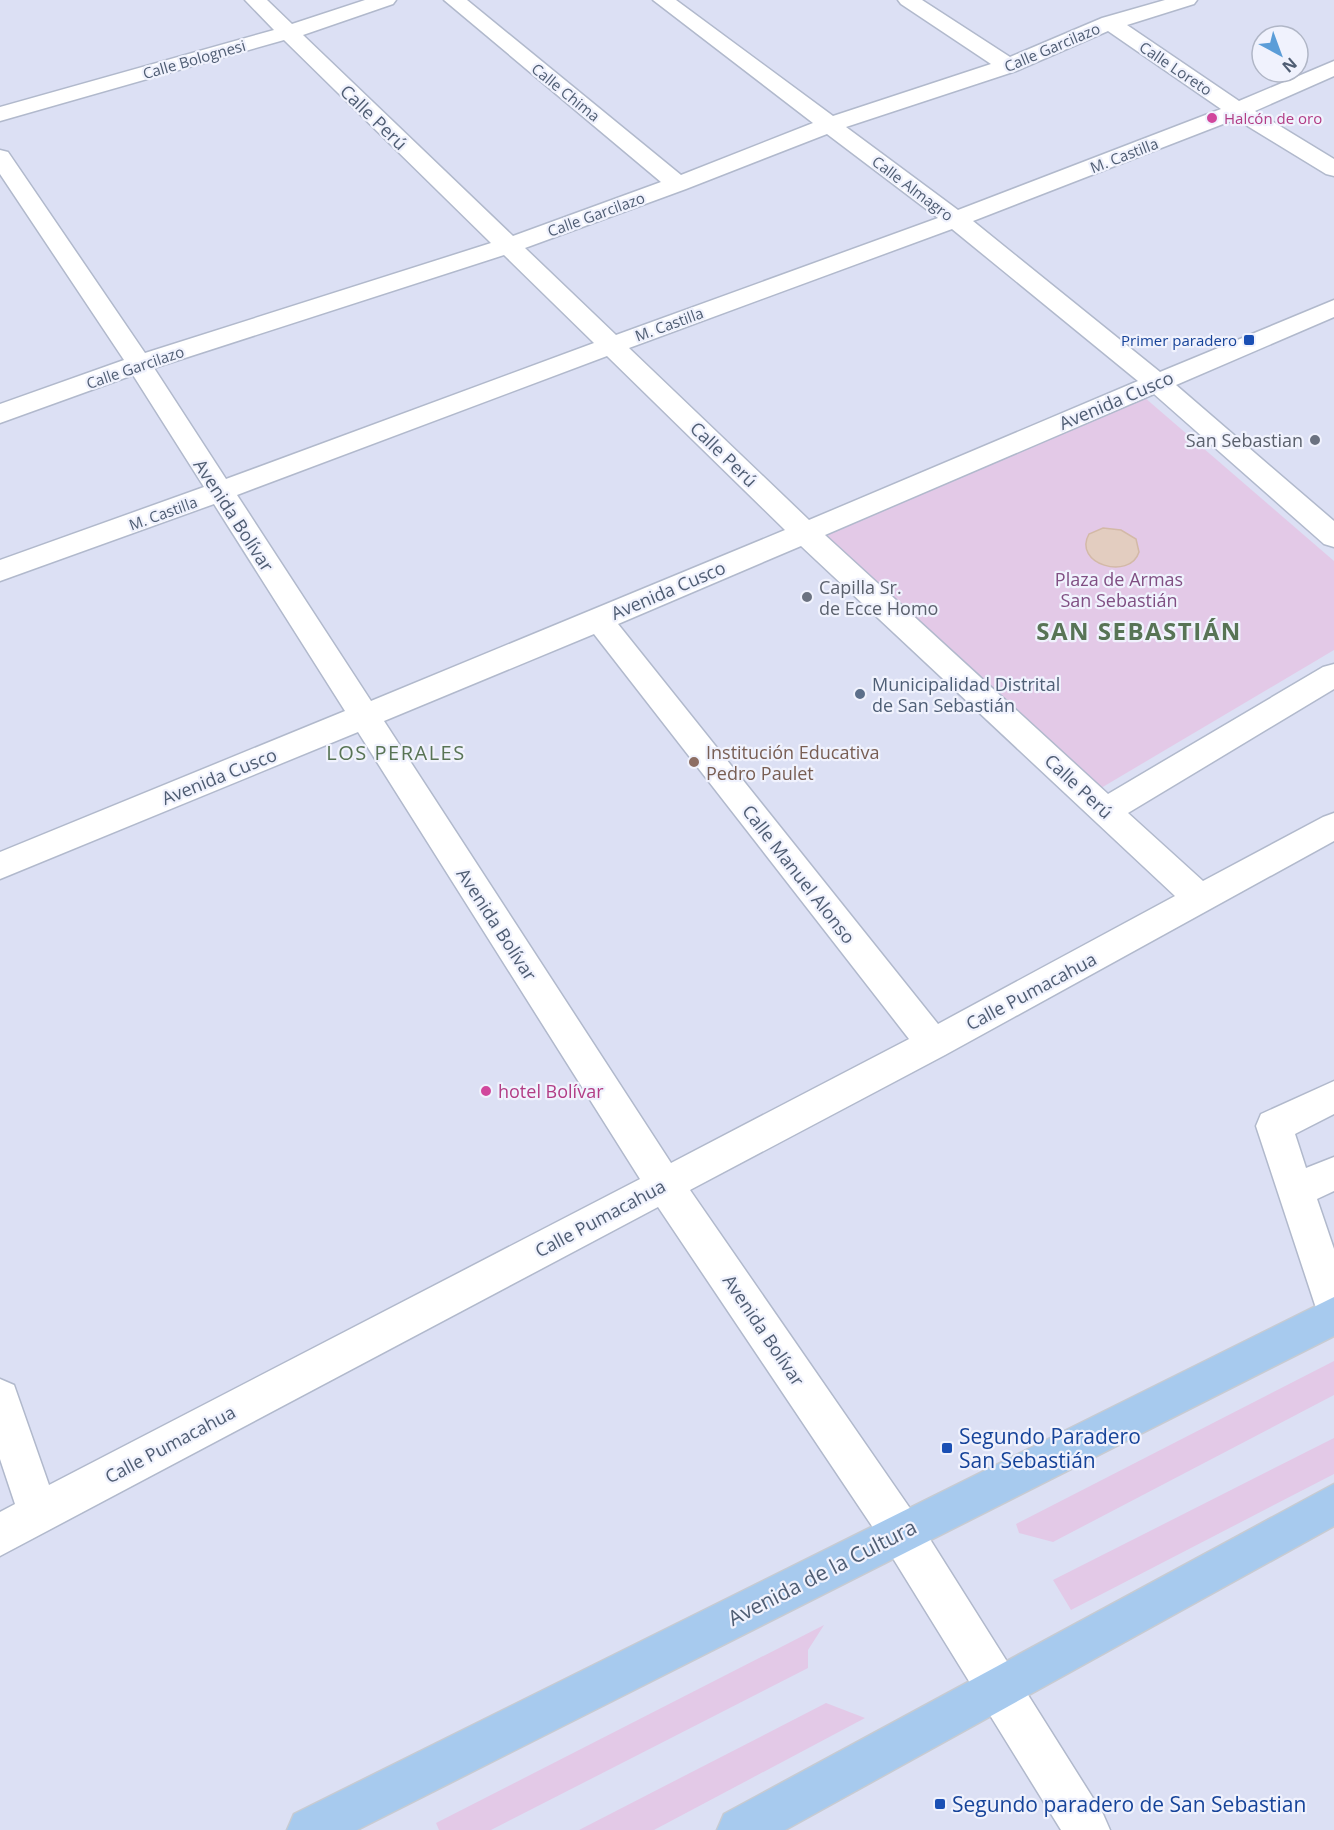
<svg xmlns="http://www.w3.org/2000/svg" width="1334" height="1830" font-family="'Open Sans',sans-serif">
  <rect width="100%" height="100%" fill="#eaecfb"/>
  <path fill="#dce0f4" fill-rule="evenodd" d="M 0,0 L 1334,0 L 1334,1830 L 0,1830 ZM 1262,36 L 1298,36 L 1298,72 L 1262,72 Z"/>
  <g fill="#e3c9e7">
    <polygon points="1144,397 1334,561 1334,650 1096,791 821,533"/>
    <polygon points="1334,1361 1334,1395 1053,1542 1019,1533 1016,1524"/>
    <polygon points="1334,1438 1334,1474 1071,1610 1053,1580"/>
    <polygon points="824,1625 808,1650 808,1668 491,1830 439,1830 436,1823"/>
    <polygon points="826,1703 865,1718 654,1830 579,1830"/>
  </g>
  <path fill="#e3cdc0" stroke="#d3b9a7" stroke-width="1.5" d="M 1103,528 L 1121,530 L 1136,539 L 1139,552 C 1130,581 1072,564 1089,534 Z"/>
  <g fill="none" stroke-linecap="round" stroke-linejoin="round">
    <defs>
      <g id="minor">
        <path d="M 245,0 L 267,0 L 292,24 L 365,0 L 396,0 L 393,4 L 303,35 L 513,236 L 661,182 L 444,0 L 467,0 L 681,175 L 813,123 L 653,0 L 676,0 L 833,116 L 991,64 L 901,4 L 898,0 L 922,0 L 1010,57 L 1102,18 L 1165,0 L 1197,0 L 1194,4 L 1127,25 L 1239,101 L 1334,61 L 1334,76 L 1255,111 L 1334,159 L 1334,176 L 1326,174 L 1236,119 L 973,221 L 1160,372 L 1334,300 L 1334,317 L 1176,385 L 1334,521 L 1334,547 L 1324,544 L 1154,394 L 825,535 L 1108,794 L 1323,667 L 1334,664 L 1334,689 L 1128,813 L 1203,881 L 1323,817 L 1334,813 L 1334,841 L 945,1055 L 690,1190 L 916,1517 L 1103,1814 L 1110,1830 L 1061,1830 L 886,1547 L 658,1207 L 0,1556 L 0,1512 L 15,1504 L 0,1459 L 0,1379 L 14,1385 L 49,1485 L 640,1179 L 358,732 L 0,879 L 0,852 L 345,711 L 214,504 L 0,581 L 0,560 L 204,487 L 133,375 L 0,423 L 0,404 L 124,360 L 0,174 L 0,150 L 8,152 L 145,353 L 491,243 L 284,40 L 0,121 L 0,107 L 274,30 ZM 1108,31 L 1221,109 L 958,210 L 846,127 L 1016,71 ZM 827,134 L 938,218 L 616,335 L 525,248 L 686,189 ZM 952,229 L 1138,381 L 809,520 L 629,348 ZM 504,255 L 594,343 L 226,479 L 154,368 ZM 607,356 L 785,530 L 371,701 L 237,495 ZM 801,546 L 1175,896 L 938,1024 L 618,624 ZM 594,634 L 909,1039 L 671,1163 L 384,721 Z"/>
        <polygon points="1334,1081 1334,1114 1295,1134 1306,1168 1334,1157 1334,1191 1317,1199 1334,1249 1334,1323 1321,1318 1315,1305 1256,1126 1261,1114"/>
      </g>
      <g id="highway">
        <polygon points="1334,1297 1334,1336 357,1830 287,1830 294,1814"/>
        <polygon points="1334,1484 1334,1526 785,1830 717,1830 724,1814"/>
      </g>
    </defs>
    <use href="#minor" stroke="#b1b9cc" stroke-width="3"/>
    <use href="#highway" stroke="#c7cbd2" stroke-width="3"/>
    <use href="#minor" fill="#fff" fill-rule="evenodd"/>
    <use href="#highway" fill="#a7caee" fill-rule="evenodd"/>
  </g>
  <g fill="#d1479c" stroke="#f0f2fd" stroke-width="2">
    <circle cx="1212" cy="118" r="6"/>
    <circle cx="486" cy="1091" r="6"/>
  </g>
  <g fill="#1a4fb4" stroke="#f0f2fd" stroke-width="2">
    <rect x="1243" y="334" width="12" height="12" rx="3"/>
    <rect x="941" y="1442" width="12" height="12" rx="3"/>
    <rect x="934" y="1798" width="12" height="12" rx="3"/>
  </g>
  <g fill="#6b7280" stroke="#f0f2fd" stroke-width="2">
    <circle cx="1315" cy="440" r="6"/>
    <circle cx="807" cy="597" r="6"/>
  </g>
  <circle fill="#5c6f8a" stroke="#f0f2fd" stroke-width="2" cx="860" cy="694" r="6"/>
  <circle fill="#8d6e63" stroke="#f0f2fd" stroke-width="2" cx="694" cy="762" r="6"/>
  <g text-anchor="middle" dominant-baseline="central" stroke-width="4.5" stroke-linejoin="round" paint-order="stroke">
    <g font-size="15" fill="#4f5d73" stroke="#f0f2fd">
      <text transform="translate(1052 47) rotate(-23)">Calle Garcilazo</text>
      <text transform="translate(194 59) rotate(-16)">Calle Bolognesi</text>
      <text transform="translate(1176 68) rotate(34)">Calle Loreto</text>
      <text transform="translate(566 92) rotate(39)">Calle Chima</text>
      <text transform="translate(1124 155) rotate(-21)">M. Castilla</text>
      <text transform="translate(913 188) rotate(37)">Calle Almagro</text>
      <text transform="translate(596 214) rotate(-20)">Calle Garcilazo</text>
      <text transform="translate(669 324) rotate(-20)">M. Castilla</text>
      <text transform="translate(135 367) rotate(-19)">Calle Garcilazo</text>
      <text transform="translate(163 513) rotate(-20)">M. Castilla</text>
    </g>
    <g font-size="15" fill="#b23c85" stroke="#f0f2fd" text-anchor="start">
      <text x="1224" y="118">Halcón de oro</text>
    </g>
    <g font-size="15" fill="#164399" stroke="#f0f2fd" text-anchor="end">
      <text x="1237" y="340">Primer paradero</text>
    </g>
    <g font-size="18" fill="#4f5d73" stroke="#f0f2fd">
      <text transform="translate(374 117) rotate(44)">Calle Perú</text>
      <text transform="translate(1116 400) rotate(-23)">Avenida Cusco</text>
      <text transform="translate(724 454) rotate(44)">Calle Perú</text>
      <text transform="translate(234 515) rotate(57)">Avenida Bolívar</text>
      <text transform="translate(668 590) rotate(-23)">Avenida Cusco</text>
      <text transform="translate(219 776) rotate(-22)">Avenida Cusco</text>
      <text transform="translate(1079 786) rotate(43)">Calle Perú</text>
      <text transform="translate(799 874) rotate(52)">Calle Manuel Alonso</text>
      <text transform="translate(497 924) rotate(57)">Avenida Bolívar</text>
      <text transform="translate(1031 991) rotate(-28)">Calle Pumacahua</text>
      <text transform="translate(600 1218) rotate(-28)">Calle Pumacahua</text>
      <text transform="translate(764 1330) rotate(56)">Avenida Bolívar</text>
      <text transform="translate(170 1444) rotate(-28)">Calle Pumacahua</text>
    </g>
    <g font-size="18" fill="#5b616d" stroke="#f0f2fd" text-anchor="end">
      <text x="1303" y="440">San Sebastian</text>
      <text x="819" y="587" text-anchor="start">Capilla Sr.<tspan x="819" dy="21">de Ecce Homo</tspan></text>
    </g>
    <g font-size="18" fill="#804f83" stroke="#f0f2fd">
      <text x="1119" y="579">Plaza de Armas<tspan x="1119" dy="21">San Sebastián</tspan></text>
    </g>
    <g font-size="18" fill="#4e5e75" stroke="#f0f2fd" text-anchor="start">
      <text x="872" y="684">Municipalidad Distrital<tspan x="872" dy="21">de San Sebastián</tspan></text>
    </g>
    <g font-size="18" fill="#785e54" stroke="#f0f2fd" text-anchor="start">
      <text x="706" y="752">Institución Educativa<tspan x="706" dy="21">Pedro Paulet</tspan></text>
    </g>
    <g font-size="18" fill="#b23c85" stroke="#f0f2fd" text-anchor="start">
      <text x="498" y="1091">hotel Bolívar</text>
    </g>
    <g font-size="20" letter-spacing="1.5" fill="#587455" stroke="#f0f2fd">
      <text x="396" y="752">LOS PERALES</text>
    </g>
    <g font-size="21" fill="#164399" stroke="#f0f2fd" text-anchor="start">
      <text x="959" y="1436">Segundo Paradero<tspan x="959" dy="24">San Sebastián</tspan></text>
      <text x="952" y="1804">Segundo paradero de San Sebastian</text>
    </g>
    <g font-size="21" fill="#4f5d73" stroke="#f0f2fd">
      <text transform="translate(822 1572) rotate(-27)">Avenida de la Cultura</text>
    </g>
    <g font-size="24" font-weight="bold" letter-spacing="1.5" fill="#587455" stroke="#f0f2fd">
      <text x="1139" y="630">SAN SEBASTIÁN</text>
    </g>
  </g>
  <g transform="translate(1280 54) rotate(139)"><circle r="28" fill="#f0f2fd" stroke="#b0b6c6" stroke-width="1.5"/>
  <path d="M0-4.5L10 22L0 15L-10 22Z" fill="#5b9dd8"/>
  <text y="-9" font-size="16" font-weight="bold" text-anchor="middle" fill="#4f5d73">N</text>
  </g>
</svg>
